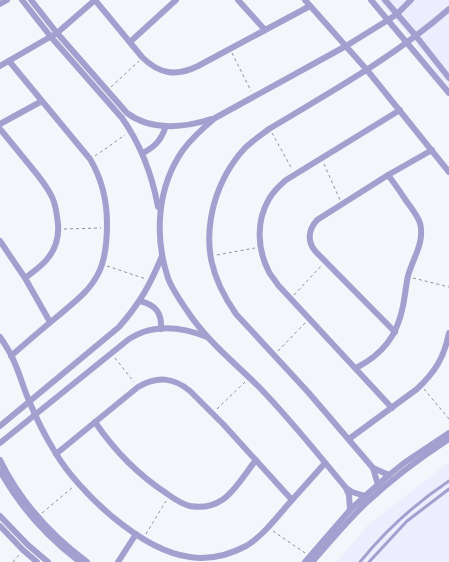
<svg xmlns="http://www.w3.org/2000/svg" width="449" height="562" font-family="'Asap Condensed',sans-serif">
  <rect width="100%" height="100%" fill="#f5f5fc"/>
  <g fill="#ededfd">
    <polygon points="378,0 449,0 449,87 401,26"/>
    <polygon points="449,462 449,562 337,562 367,526"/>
  </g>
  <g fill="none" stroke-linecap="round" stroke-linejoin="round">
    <g stroke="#919198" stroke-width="1" stroke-dasharray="3 3" stroke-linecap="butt">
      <polyline points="232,53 251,91"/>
      <polyline points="111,87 139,61"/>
      <polyline points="272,133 292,169"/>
      <polyline points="95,156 125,135"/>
      <polyline points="324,164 340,200"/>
      <polyline points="64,229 101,228"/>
      <polyline points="217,255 255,248"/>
      <polyline points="107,266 146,279"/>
      <polyline points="413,278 449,287"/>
      <polyline points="294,295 322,265"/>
      <polyline points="278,351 305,323"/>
      <polyline points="115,358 134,382"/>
      <polyline points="424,389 449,419"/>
      <polyline points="217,409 245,382"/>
      <polyline points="42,513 73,487"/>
      <polyline points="273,531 305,553"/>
      <polyline points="146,534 166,501"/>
      <polyline points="13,562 19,555"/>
    </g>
    <g stroke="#a3a0cf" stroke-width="3">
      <path d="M 360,562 C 385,531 416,503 449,481"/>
      <polyline points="369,562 407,521 449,489"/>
    </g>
    <g stroke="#a3a0cf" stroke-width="6">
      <path d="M 22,0 L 51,37 L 122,118 C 141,145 152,174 158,207"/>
      <path d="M 31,0 L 57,33 L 127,113 C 151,131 184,128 211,119"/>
      <path d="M 95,0 L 142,57 C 159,74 176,77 198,66 L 310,6"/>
      <polyline points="238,0 265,30"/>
      <polyline points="305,0 367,70 449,172"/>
      <polyline points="371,0 449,93"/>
      <polyline points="385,0 416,36 449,78"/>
      <polyline points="0,4 7,0"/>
      <polyline points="130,42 176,0"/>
      <path d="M 9,61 L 90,159 C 102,179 107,201 107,224 C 107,241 106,259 98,274 C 89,292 73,303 58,316 C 42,329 27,342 11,356"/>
      <polyline points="0,66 57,33 95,0"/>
      <polyline points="0,124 42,101"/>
      <path d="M 0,129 C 9,140 18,151 27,162 C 36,173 46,184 52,197 C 56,205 57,215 58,224 C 59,236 56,248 48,258 C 42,266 33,272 25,278"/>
      <path d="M 143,153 C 156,146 161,140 166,126"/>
      <polyline points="0,241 25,278 50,322"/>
      <path d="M 140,301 C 156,305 162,313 161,329"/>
      <path d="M 395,332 L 316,252 C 307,242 308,230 317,220 L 388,175 L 432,150"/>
      <path d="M 0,337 C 4,343 8,349 11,355 C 19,370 23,388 30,403 C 37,420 45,436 55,452 C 79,493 142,551 190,557 C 209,560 229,555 246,546 C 261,537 273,522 285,508 C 298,493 312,478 325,463"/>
      <path d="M 356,368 C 383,354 397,336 403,306 C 405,296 406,285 408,276 C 413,258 425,242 420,223 C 417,215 412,209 407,202 C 401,193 395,184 388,175"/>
      <path d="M 392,408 L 278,285 C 275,280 271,276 269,272 C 257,249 256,221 269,199 C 273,192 279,186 286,180 L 400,110"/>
      <path d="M 95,422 C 114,450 137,474 166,493 C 173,498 181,504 190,506 C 201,508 213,506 222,500 C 234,493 247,471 256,460"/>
      <path d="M 0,426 L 119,327 C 140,303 150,285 162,256"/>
      <path d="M 349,439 L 417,389 C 435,372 444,358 449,333"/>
      <path d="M 0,443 L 129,339 C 134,336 138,334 143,332 C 164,325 187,329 207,337"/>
      <path d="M 56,454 L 138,387 C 157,376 173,377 190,391 L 223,424 L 292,500"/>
      <path d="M 0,460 C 20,501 51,535 87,562"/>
      <polyline points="373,468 378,485"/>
      <path d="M 0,471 C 20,507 47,537 80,562"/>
      <path d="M 389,475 L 373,468 L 308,392 L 236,314 C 211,278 203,246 214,204 C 220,183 230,164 245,148 C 252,141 261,135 269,129 C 332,91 394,57 449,9"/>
      <polyline points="346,488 349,495 350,510"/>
      <path d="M 365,496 L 352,492 L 346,488 C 318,454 290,419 259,387 C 235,363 207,341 188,312 C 181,302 172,289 168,278 C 154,236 157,187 183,150 C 192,138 203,128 215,118 L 346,46 L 388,20 L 397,14 L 411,0"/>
      <polyline points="0,516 28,545 48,562"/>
      <polyline points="0,526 23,550 37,562"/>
      <polyline points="118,562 136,534"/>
      <polyline points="305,562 350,510 365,496 389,475 404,463 449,433"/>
      <path d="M 312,562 C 330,542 347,521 366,503 C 392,479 420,458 449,439"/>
    </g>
  </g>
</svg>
